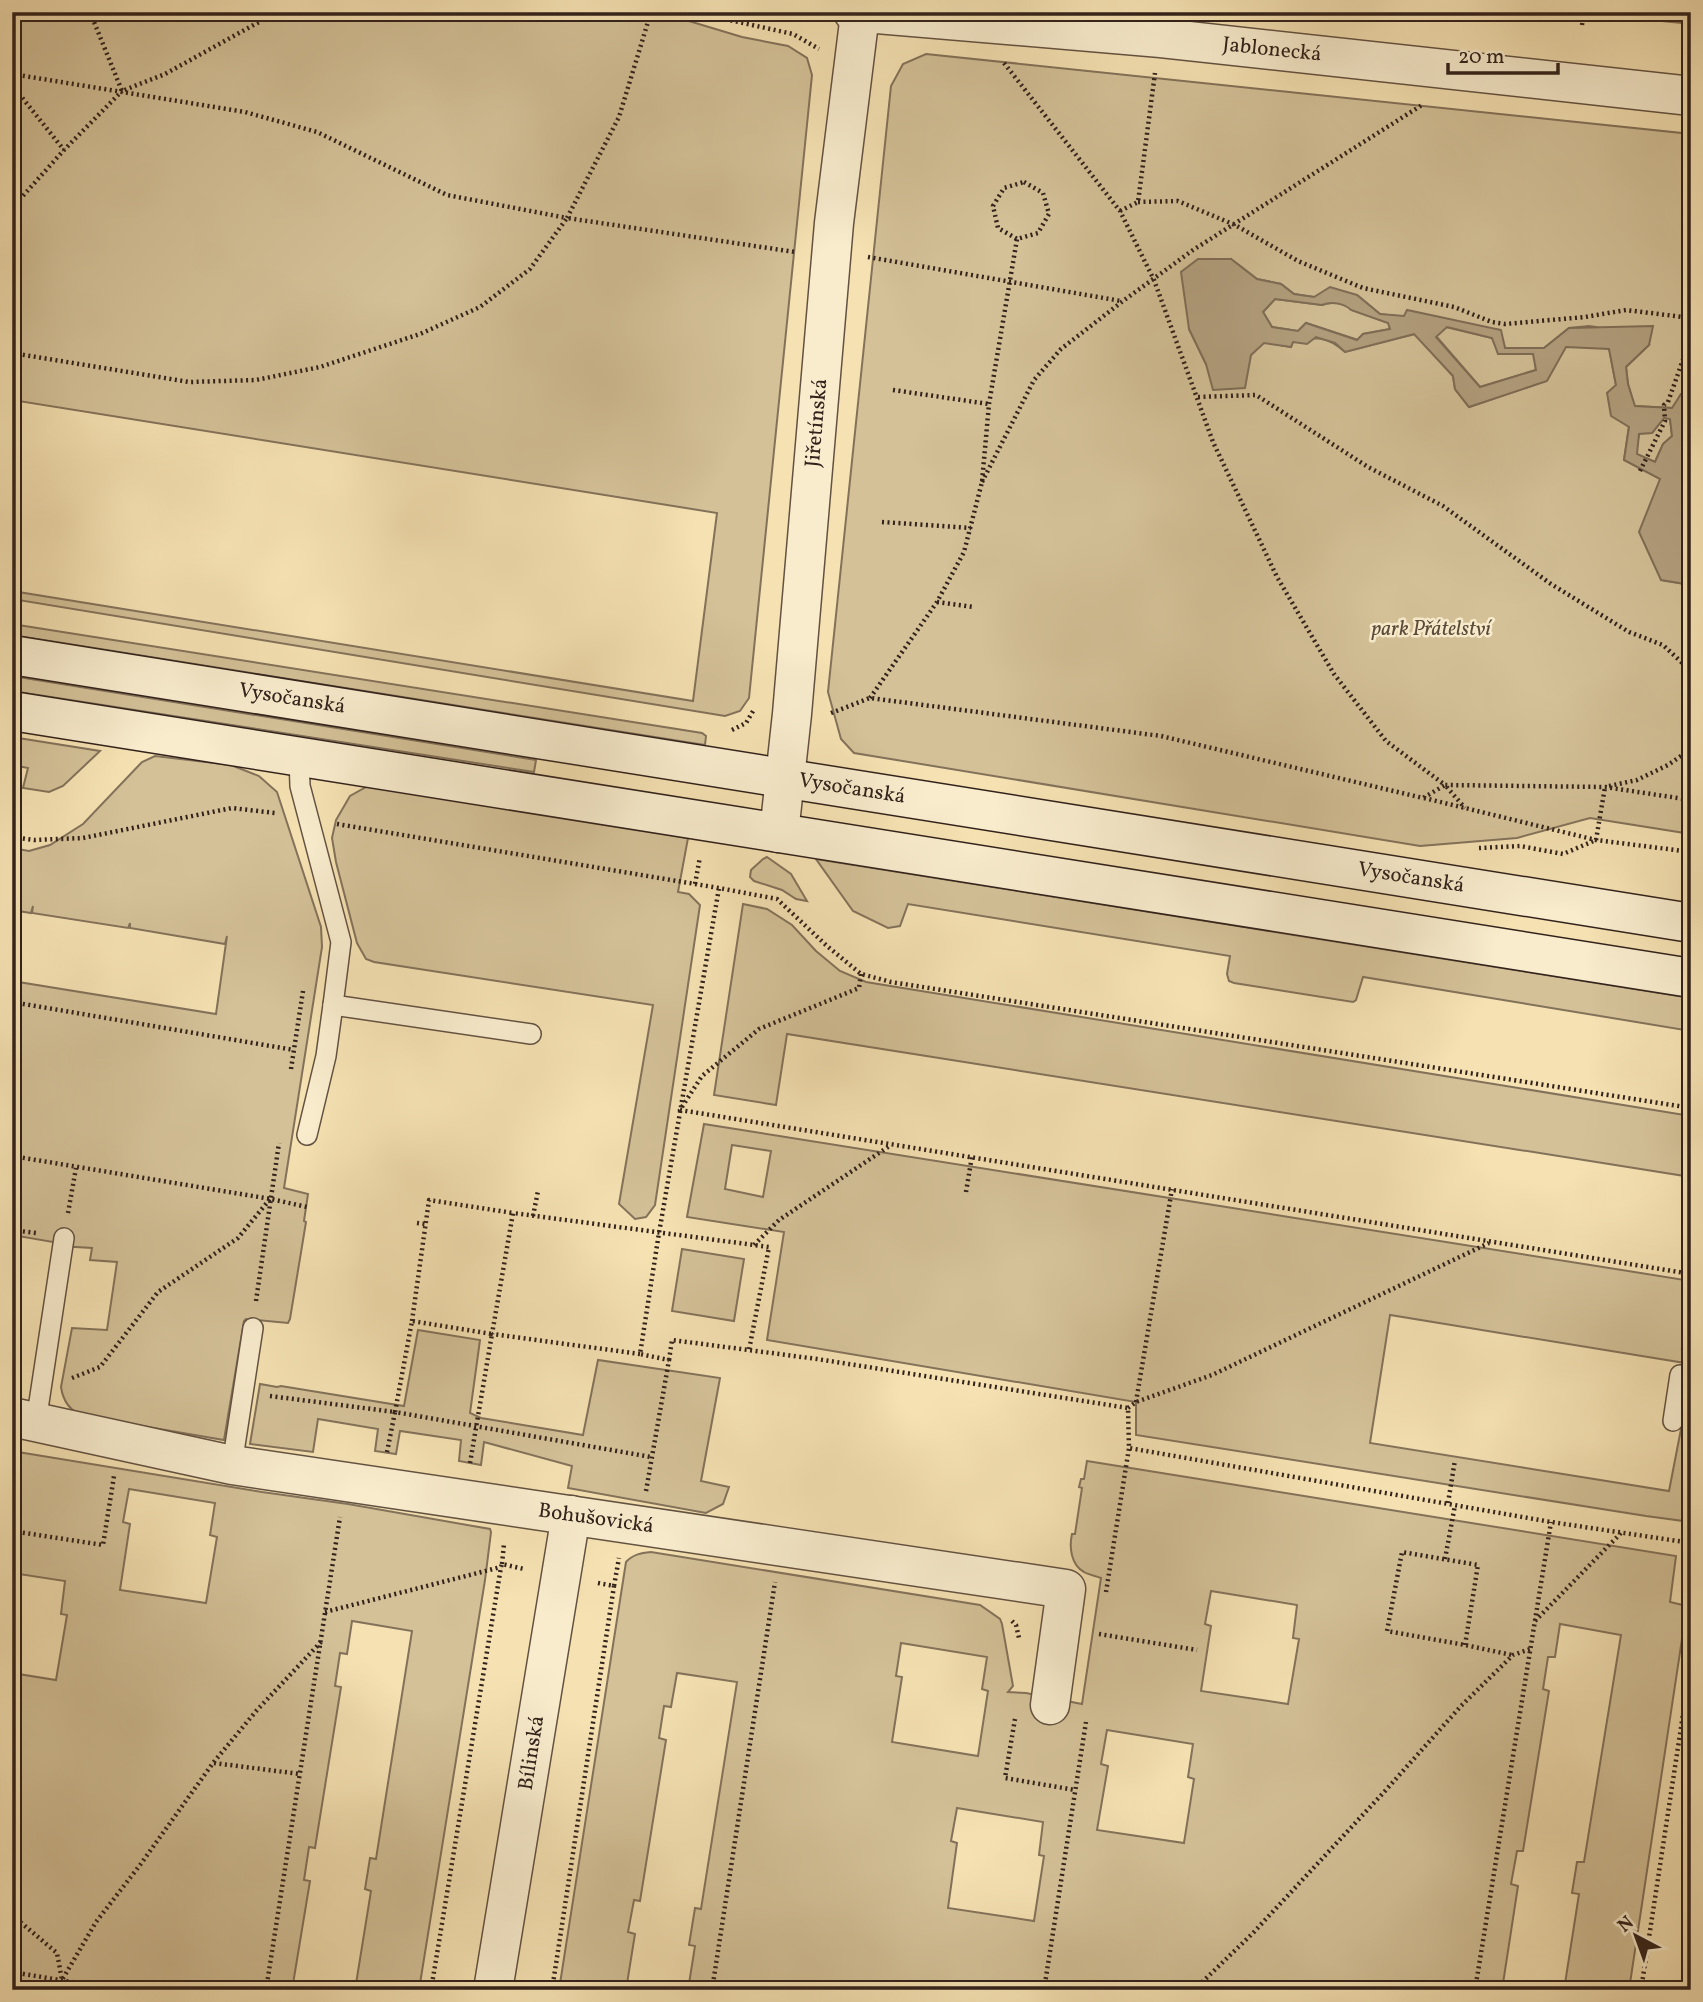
<svg xmlns="http://www.w3.org/2000/svg" width="1703" height="2002" font-family="Vollkorn,serif">
  <rect width="100%" height="100%" fill="#f5e1b2"/>
  <filter id="stains"><feTurbulence type="fractalNoise" baseFrequency=".00286" numOctaves="4"/><feColorMatrix values="0 0 0 0 .2 0 0 0 0 .09 0 0 0 0 .02 0 0 0 .5 -.17"/></filter>
  <radialGradient id="worn" r=".72"><stop offset=".6" stop-color="#630" stop-opacity="0"/><stop offset="1" stop-color="#630" stop-opacity=".3"/></radialGradient>
  <g fill="#d4c198" stroke="#83725a" stroke-width="2" fill-rule="evenodd">
    <polygon points="12,12 659,12 742,37 788,46 807,58 812,75 749,698 740,711 725,716 12,599 12,591 693,701 717,513 12,400"/>
    <polygon points="1570,12 1691,12 1691,24"/>
    <path d="M 926,54 L 1691,134 L 1691,394 L 1681,394 L 1673,408 L 1634,406 L 1628,384 L 1626,367 L 1649,345 L 1596,327 L 1589,326 L 1569,328 L 1544,348 L 1505,348 L 1500,330 L 1380,314 L 1357,295 L 1314,297 L 1294,294 L 1281,284 L 1257,279 L 1231,259 L 1189,329 L 1206,364 L 1251,355 L 1264,342 L 1291,347 L 1293,342 C 1316,337 1326,335 1345,352 L 1415,334 L 1453,376 L 1455,389 L 1469,407 L 1546,381 L 1566,346 L 1609,348 L 1616,385 L 1629,426 L 1624,460 L 1661,479 L 1661,580 L 1691,585 L 1691,834 L 1590,818 L 1517,838 L 1420,846 L 854,753 L 841,739 L 828,692 L 891,86 L 903,64 Z"/>
    <path d="M 1275,299 L 1322,305 C 1331,301 1344,303 1352,310 L 1389,323 L 1390,329 L 1363,334 L 1358,340 L 1306,323 L 1298,331 L 1272,327 L 1263,312 Z"/>
    <polygon points="1446,327 1492,338 1499,354 1534,354 1536,370 1480,387 1436,336"/>
    <polygon points="1664,418 1670,418 1672,436 1663,444 1655,462 1636,454 1639,433 1652,433"/>
    <polygon points="12,624 702,733 706,736 705,745 12,635"/>
    <polygon points="12,676 536,760 534,772 12,691"/>
    <polygon points="12,737 100,751 63,786 49,792 23,788 28,768 12,765"/>
    <path d="M 155,756 L 231,765 L 259,776 L 277,792 L 321,927 L 322,947 L 284,1188 L 308,1194 L 304,1221 L 306,1222 L 290,1319 L 288,1323 L 246,1319 L 244,1321 L 224,1440 L 83,1416 C 70,1411 63,1401 61,1387 L 72,1328 L 107,1330 L 117,1262 L 90,1260 L 92,1248 L 59,1246 L 59,1243 L 12,1235 L 12,981 L 216,1014 L 227,936 L 225,944 L 130,928 L 130,923 L 128,928 L 32,913 L 33,906 L 31,913 L 12,910 L 12,848 L 29,851 L 50,845 L 83,824 L 142,762 Z"/>
    <polygon points="385,785 688,838 678,892 689,894 700,905 655,1205 646,1217 635,1219 619,1204 653,1005 374,962 366,959 357,943 336,862 332,838 336,820 350,796 368,786"/>
    <polygon points="767,857 791,874 807,901 796,899 782,890 754,881 750,877 751,870 763,859"/>
    <polygon points="816,859 1691,998 1691,1055 1684,1049 1685,1030 1363,977 1356,1000 1353,1002 1234,983 1229,981 1227,974 1230,956 908,904 900,926 888,928 853,911"/>
    <polygon points="743,904 767,909 792,925 816,951 840,971 866,982 1691,1116 1691,1177 787,1034 776,1105 714,1095"/>
    <path d="M 704,1124 L 1691,1281 L 1691,1364 L 1390,1315 L 1370,1443 L 1669,1491 L 1687,1398 L 1691,1395 L 1691,1522 L 1646,1516 L 1136,1435 L 1136,1402 L 767,1340 L 784,1232 L 687,1217 ZM 732,1145 L 771,1151 L 763,1197 L 725,1189 Z"/>
    <polygon points="682,1249 744,1259 734,1321 672,1311"/>
    <polygon points="418,1330 480,1340 470,1413 481,1418 583,1435 598,1360 720,1378 701,1481 729,1487 723,1504 706,1513 568,1488 572,1466 484,1442 481,1465 459,1461 461,1440 400,1431 396,1454 375,1451 378,1429 318,1419 313,1452 250,1444 260,1384 277,1387 281,1386 404,1406"/>
    <path d="M 18,1452 L 262,1492 L 348,1504 L 490,1529 L 491,1532 L 485,1580 L 419,1990 L 355,1990 L 371,1891 L 365,1889 L 370,1858 L 376,1859 L 412,1631 L 352,1621 L 347,1654 L 340,1653 L 335,1686 L 341,1687 L 315,1848 L 309,1847 L 304,1880 L 310,1881 L 292,1990 L 12,1990 L 12,1673 L 56,1680 L 67,1615 L 61,1614 L 65,1581 L 12,1573 L 12,1456 ZM 129,1489 L 215,1503 L 210,1535 L 217,1537 L 206,1603 L 120,1590 L 130,1524 L 123,1522 Z"/>
    <path d="M 1087,1461 L 1676,1556 L 1670,1602 L 1687,1606 L 1629,1990 L 1564,1990 L 1579,1894 L 1572,1893 L 1577,1862 L 1584,1862 L 1621,1635 L 1560,1624 L 1555,1657 L 1548,1657 L 1543,1689 L 1549,1691 L 1523,1851 L 1517,1851 L 1511,1884 L 1518,1886 L 1502,1990 L 688,1990 L 695,1946 L 689,1945 L 695,1908 L 701,1909 L 737,1682 L 677,1673 L 671,1707 L 664,1706 L 659,1738 L 666,1740 L 640,1901 L 634,1900 L 628,1932 L 635,1934 L 626,1990 L 559,1990 L 626,1562 C 633,1554 642,1553 651,1552 L 980,1605 L 1000,1619 L 1002,1624 L 1013,1686 L 1008,1692 L 1026,1693 L 1082,1704 L 1101,1578 C 1096,1576 1089,1575 1084,1572 C 1071,1565 1069,1547 1072,1534 L 1075,1534 L 1082,1488 L 1079,1487 L 1081,1479 L 1084,1479 ZM 1211,1591 L 1297,1605 L 1293,1638 L 1299,1639 L 1288,1704 L 1201,1691 L 1211,1626 L 1205,1624 ZM 901,1643 L 987,1657 L 982,1689 L 988,1691 L 978,1756 L 892,1742 L 902,1677 L 896,1676 ZM 1107,1730 L 1193,1744 L 1188,1777 L 1194,1779 L 1184,1843 L 1097,1830 L 1108,1766 L 1101,1764 ZM 957,1808 L 1043,1822 L 1039,1855 L 1044,1856 L 1034,1921 L 948,1908 L 957,1843 L 951,1841 Z"/>
  </g>
  <path fill="#b3a07f" stroke="#7f6e57" stroke-width="2" fill-rule="evenodd" d="M 1198,259 L 1231,259 L 1257,279 L 1281,284 L 1294,294 L 1314,297 L 1330,287 L 1357,295 L 1380,314 L 1404,316 L 1407,310 L 1501,330 L 1505,348 L 1544,348 L 1569,328 L 1653,326 L 1649,345 L 1626,367 L 1628,384 L 1635,406 L 1672,408 L 1681,394 L 1691,394 L 1691,585 L 1661,580 L 1639,532 L 1660,479 L 1624,460 L 1629,427 L 1611,416 L 1607,393 L 1616,385 L 1609,349 L 1566,347 L 1547,381 L 1469,407 L 1455,389 L 1453,376 L 1414,334 L 1345,352 L 1335,343 L 1316,337 L 1307,344 L 1293,342 L 1291,347 L 1264,343 L 1251,355 L 1245,388 L 1213,390 L 1206,364 L 1189,329 L 1181,272 ZM 1275,299 L 1322,305 C 1331,301 1344,303 1351,310 L 1388,323 L 1390,329 L 1363,334 L 1357,340 L 1306,323 L 1298,331 L 1272,327 L 1263,312 ZM 1447,327 L 1492,338 L 1498,354 L 1533,354 L 1536,370 L 1480,387 L 1436,337 ZM 1664,418 L 1670,419 L 1672,436 L 1663,444 L 1655,462 L 1637,454 L 1639,434 L 1652,433 Z"/>
  <g fill="none" stroke-linecap="round" stroke-linejoin="round">
    <defs>
      <g id="lane">
        <polyline points="299,757 300,786 341,942 333,1005 531,1034"/>
        <polyline points="307,1135 326,1056 333,1005"/>
        <polyline points="1673,1421 1680,1375 1691,1376"/>
        <polyline points="36,1422 64,1238"/>
        <polyline points="232,1465 253,1328"/>
      </g>
      <g id="street">
        <polyline points="853,12 1161,38 1691,96"/>
        <polyline points="779,833 792,714 834,223 860,14"/>
        <polyline points="12,1417 232,1465 1066,1589 1050,1705"/>
        <polyline points="493,1990 571,1515"/>
      </g>
      <g id="secondary">
        <polyline points="12,655 1691,923"/>
        <polyline points="12,711 1691,978"/>
      </g>
    </defs>
    <use href="#lane" stroke="#635241" stroke-width="22"/>
    <use href="#street" stroke="#635241" stroke-width="41"/>
    <use href="#secondary" stroke="#32221b" stroke-width="41"/>
    <g stroke="#32221b" stroke-width="4.5" stroke-dasharray="2 3.5" stroke-linecap="butt">
      <polyline points="90,12 122,91 165,74 259,22 271,12"/>
      <polyline points="693,12 793,34 819,49"/>
      <polyline points="1582,25 1584,12"/>
      <polyline points="1004,63 1120,211 1154,280 1213,442 1277,577 1334,674 1386,741 1445,785 1605,787 1691,800"/>
      <polyline points="12,74 245,112 317,132 447,195 567,218 619,117 651,12"/>
      <polyline points="12,85 64,150"/>
      <polygon points="1024,182 1043,193 1049,214 1038,233 1017,239 998,228 993,206 1004,188"/>
      <polyline points="1138,202 1178,201 1235,225 1298,261 1363,288 1454,307 1492,322 1505,324 1585,317 1626,310 1691,318"/>
      <polyline points="12,208 64,150 122,91"/>
      <polyline points="1120,211 1138,202 1155,73"/>
      <polyline points="868,257 1121,301"/>
      <polyline points="12,343 19,354"/>
      <polyline points="12,353 189,382 256,380 320,367 420,334 480,307 530,269 567,218 795,252"/>
      <polyline points="893,390 989,404"/>
      <polyline points="1198,397 1256,395 1368,467 1443,506 1551,584 1629,632 1663,645 1691,671"/>
      <polyline points="1640,471 1665,421 1664,405 1668,402 1691,337"/>
      <polyline points="982,482 1034,380 1061,349 1123,301 1193,250 1422,105"/>
      <polyline points="882,522 971,528"/>
      <polyline points="937,602 973,607"/>
      <polyline points="870,698 937,602 964,552 982,482 989,404 1017,239"/>
      <polyline points="831,713 870,698 1161,736 1423,798 1445,785 1465,808"/>
      <polyline points="732,730 746,723 753,711"/>
      <polyline points="1609,786 1637,780 1668,765 1691,749"/>
      <polyline points="1424,798 1596,840 1691,852"/>
      <polyline points="337,824 719,888 777,899 827,946 861,974 891,982 1691,1108"/>
      <polyline points="12,837 34,840 83,838 232,808 275,813"/>
      <polyline points="1596,840 1605,787"/>
      <polyline points="1479,848 1520,846 1563,854 1596,840"/>
      <polyline points="695,884 700,857"/>
      <polyline points="861,974 859,988 759,1029 702,1076 680,1110 1691,1274"/>
      <polyline points="12,1002 294,1050"/>
      <polyline points="291,1069 303,991"/>
      <polyline points="12,1156 271,1199 307,1207"/>
      <polyline points="966,1192 972,1156"/>
      <polyline points="68,1213 76,1168"/>
      <polyline points="533,1216 538,1191"/>
      <polyline points="417,1223 425,1224"/>
      <polyline points="12,1230 36,1233"/>
      <polyline points="754,1245 779,1220 891,1145"/>
      <polyline points="256,1301 279,1143"/>
      <polyline points="412,1321 429,1200 513,1213"/>
      <polyline points="1683,1350 1691,1298"/>
      <polyline points="640,1354 492,1334 513,1213 769,1247 749,1350"/>
      <polyline points="669,1360 672,1340 817,1359 1128,1408 1129,1448 1551,1522 1691,1543"/>
      <polyline points="72,1378 100,1367 158,1292 238,1238 270,1199"/>
      <polyline points="270,1396 395,1412 387,1452"/>
      <polyline points="1136,1402 1172,1189"/>
      <polyline points="1128,1408 1136,1402 1212,1375 1489,1243"/>
      <polyline points="470,1463 492,1334 412,1321 395,1412 651,1457"/>
      <polyline points="646,1491 669,1360 640,1354 659,1233 719,888"/>
      <polyline points="1448,1503 1455,1460"/>
      <polyline points="12,1531 103,1545 114,1476"/>
      <polyline points="1445,1559 1455,1505"/>
      <polyline points="502,1564 504,1544"/>
      <polyline points="598,1583 614,1586 619,1558"/>
      <polyline points="1106,1592 1129,1448"/>
      <polyline points="325,1612 501,1567"/>
      <polyline points="1012,1621 1016,1625 1019,1638"/>
      <polyline points="1535,1621 1621,1533"/>
      <polyline points="1099,1634 1197,1650"/>
      <polyline points="1465,1645 1478,1565 1402,1552 1387,1631 1465,1645 1512,1655"/>
      <polyline points="1015,1719 1005,1778 1075,1790"/>
      <polyline points="214,1763 300,1774"/>
      <polyline points="12,1885 14,1875"/>
      <polyline points="12,1915 57,1953 62,1980 96,1922 140,1865 213,1763 257,1710 321,1642"/>
      <polyline points="12,1972 119,1990"/>
      <polyline points="266,1990 340,1517"/>
      <polyline points="431,1990 501,1567 502,1564 524,1569"/>
      <polyline points="552,1990 614,1586"/>
      <polyline points="712,1990 775,1582"/>
      <polyline points="1044,1990 1086,1722"/>
      <polyline points="1194,1990 1253,1933 1385,1791 1461,1706 1513,1655 1530,1649"/>
      <polyline points="1475,1990 1551,1522"/>
      <polyline points="1641,1990 1691,1662"/>
    </g>
    <use href="#lane" stroke="#f8eccd" stroke-width="19"/>
    <use href="#street" stroke="#f8eccd" stroke-width="38"/>
    <use href="#secondary" stroke="#f8eccd" stroke-width="38"/>
  </g>
  <g text-anchor="middle" dominant-baseline="central" stroke-width="5" stroke-linejoin="round" paint-order="stroke">
    <g font-size="21" fill="#32221b" stroke="#f8eccd">
      <text transform="translate(1272 50) rotate(6)">Jablonecká</text>
      <text transform="translate(817 423) rotate(-85)">Jiřetínská</text>
      <text transform="translate(292 699) rotate(9)">Vysočanská</text>
      <text transform="translate(852 789) rotate(9)">Vysočanská</text>
      <text transform="translate(1411 878) rotate(9)">Vysočanská</text>
      <text transform="translate(596 1519) rotate(8)">Bohušovická</text>
      <text transform="translate(532 1753) rotate(-81)">Bílinská</text>
    </g>
    <g font-size="21" font-style="italic" fill="#5a4a3a" stroke="#f8eccd">
      <text x="1431" y="629">park Přátelství</text>
    </g>
  </g>
  <rect width="1703" height="2002" fill="none" stroke="#f5e1b2" stroke-width="42"/>
  <rect x="14" y="14" width="1675" height="1974" fill="none" stroke="#32221b" stroke-width="3.5"/>
  <rect x="21" y="21" width="1661" height="1960" fill="none" stroke="#32221b" stroke-width="2"/>
  <g transform="translate(1636 1936) rotate(319)" stroke="#f8eccd" stroke-width="5" paint-order="stroke">
  <path d="M0-5L12 26L0 18L-12 26Z" fill="#32221b"/>
  <text y="-10" font-size="19" font-weight="bold" text-anchor="middle" fill="#32221b">N</text>
  </g>
  <path d="M1448 63v10h110v-10" fill="none" stroke="#32221b" stroke-width="3.5"/>
  <text x="1458" y="63" font-size="21" fill="#32221b" stroke="#f8eccd" stroke-width="5" paint-order="stroke">20 m</text>
  <rect width="100%" height="100%" filter="url(#stains)"/>
  <rect width="100%" height="100%" fill="url(#worn)"/>
</svg>
